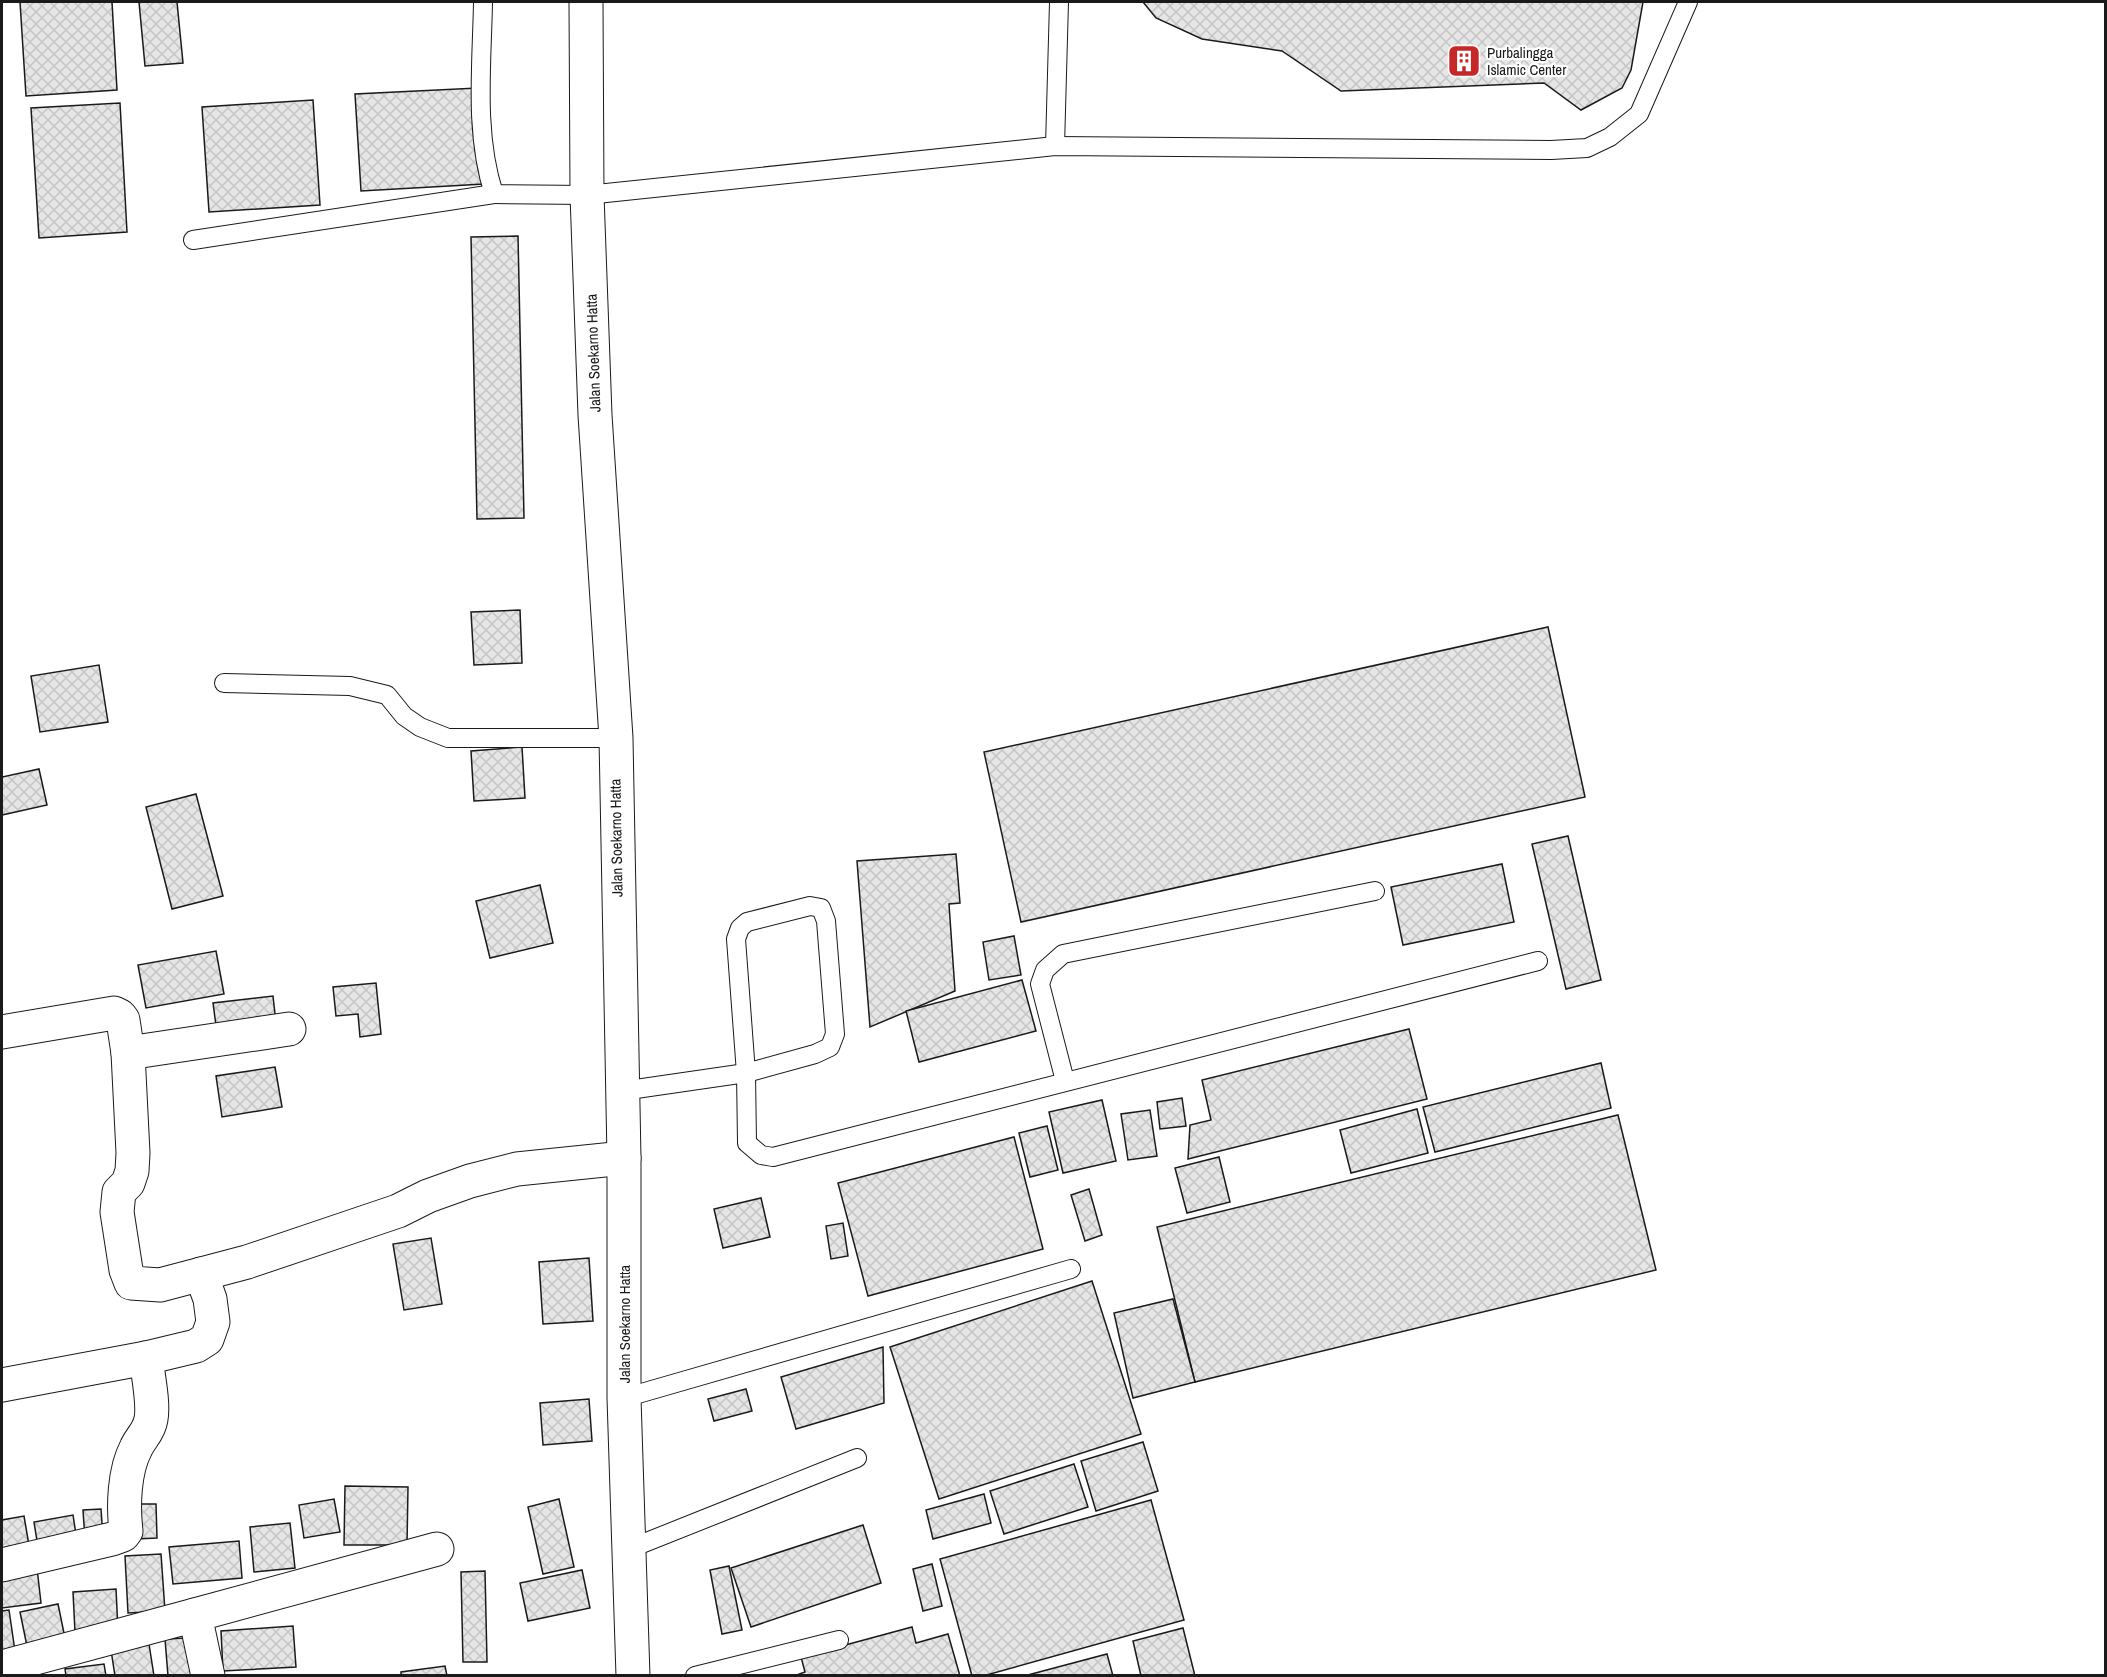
<svg xmlns="http://www.w3.org/2000/svg" width="2107" height="1677" font-family="'Archivo Narrow',sans-serif">
  <defs>
    <pattern id="building-cross-hatch" width="8" height="8" patternUnits="userSpaceOnUse" patternTransform="scale(1.5)"><rect width="8" height="8" fill="#e6e6e6"/><path d="M0 0l8 8M0 8l8-8" fill="none" stroke="#c5c5c5"/></pattern>
  </defs>
  <rect width="100%" height="100%" fill="#fff"/>
  <g fill="url(#building-cross-hatch)" stroke="#1a1a1a" stroke-width="1.5">
    <polygon points="20,2 112,2 117,90 26,96"/>
    <polygon points="139,2 177,2 183,63 145,66"/>
    <polygon points="1143,2 1643,2 1631,70 1622,88 1581,110 1544,83 1341,91 1282,51 1202,39 1156,18"/>
    <polygon points="478,88 484,184 361,191 355,94"/>
    <polygon points="313,100 320,205 209,212 202,107"/>
    <polygon points="120,103 127,232 39,238 31,108"/>
    <polygon points="518,236 524,518 477,519 471,237"/>
    <polygon points="520,610 522,663 474,665 471,612"/>
    <polygon points="1548,627 1585,797 1021,922 984,752"/>
    <polygon points="99,665 108,722 40,732 31,676"/>
    <polygon points="522,747 525,798 474,801 471,751"/>
    <polygon points="39,769 47,805 2,815 2,777"/>
    <polygon points="196,794 223,896 172,909 146,807"/>
    <polygon points="1568,836 1601,980 1566,989 1532,844"/>
    <polygon points="956,854 960,903 949,904 955,991 870,1027 857,861"/>
    <polygon points="1502,864 1514,922 1403,945 1391,887"/>
    <polygon points="540,885 553,943 490,958 476,901"/>
    <polygon points="1014,936 1021,975 989,980 983,942"/>
    <polygon points="216,951 224,994 146,1008 138,965"/>
    <polygon points="1022,980 1036,1031 919,1062 906,1011"/>
    <polygon points="376,983 381,1034 360,1037 358,1014 336,1016 333,987"/>
    <polygon points="273,996 278,1041 219,1048 213,1003"/>
    <polygon points="1409,1029 1427,1099 1188,1159 1190,1125 1211,1120 1202,1080"/>
    <polygon points="1601,1063 1611,1108 1435,1152 1423,1107"/>
    <polygon points="275,1067 282,1107 222,1117 216,1076"/>
    <polygon points="1182,1098 1186,1126 1160,1129 1157,1102"/>
    <polygon points="1102,1100 1116,1161 1063,1173 1049,1112"/>
    <polygon points="1417,1109 1428,1153 1351,1173 1340,1130"/>
    <polygon points="1150,1110 1157,1156 1128,1160 1121,1114"/>
    <polygon points="1618,1115 1656,1270 1195,1382 1157,1227"/>
    <polygon points="1047,1126 1058,1170 1030,1177 1019,1133"/>
    <polygon points="1014,1137 1043,1249 868,1296 838,1183"/>
    <polygon points="1219,1157 1230,1202 1187,1213 1175,1168"/>
    <polygon points="1089,1189 1102,1235 1085,1241 1071,1195"/>
    <polygon points="761,1198 770,1237 723,1248 714,1209"/>
    <polygon points="843,1223 848,1256 831,1259 826,1226"/>
    <polygon points="431,1238 442,1304 404,1310 393,1244"/>
    <polygon points="589,1258 593,1321 543,1324 539,1262"/>
    <polygon points="1092,1281 1141,1434 939,1499 890,1347"/>
    <polygon points="1173,1299 1195,1382 1133,1398 1114,1313"/>
    <polygon points="883,1347 884,1403 796,1429 781,1377"/>
    <polygon points="746,1389 752,1411 714,1421 708,1399"/>
    <polygon points="589,1399 592,1441 543,1445 540,1403"/>
    <polygon points="1143,1442 1158,1491 1096,1511 1081,1461"/>
    <polygon points="1074,1464 1088,1507 1004,1534 990,1491"/>
    <polygon points="345,1486 408,1487 407,1545 344,1545"/>
    <polygon points="984,1494 991,1523 933,1539 926,1510"/>
    <polygon points="334,1499 340,1532 304,1538 299,1505"/>
    <polygon points="559,1499 574,1567 543,1574 528,1507"/>
    <polygon points="1151,1500 1184,1620 983,1676 972,1676 940,1559"/>
    <polygon points="135,1504 156,1504 157,1538 136,1539"/>
    <polygon points="101,1509 104,1552 86,1554 83,1510"/>
    <polygon points="73,1515 79,1554 40,1560 34,1522"/>
    <polygon points="24,1516 32,1563 2,1568 2,1520"/>
    <polygon points="290,1523 295,1568 254,1572 250,1527"/>
    <polygon points="863,1525 881,1583 751,1627 731,1568"/>
    <polygon points="239,1541 242,1578 173,1584 169,1547"/>
    <polygon points="161,1554 165,1611 128,1613 125,1556"/>
    <polygon points="932,1564 942,1606 923,1611 913,1569"/>
    <polygon points="729,1566 742,1630 722,1634 710,1570"/>
    <polygon points="37,1568 41,1603 2,1608 2,1573"/>
    <polygon points="582,1570 590,1608 528,1621 520,1583"/>
    <polygon points="485,1571 487,1662 463,1662 461,1572"/>
    <polygon points="116,1589 118,1630 75,1632 73,1592"/>
    <polygon points="58,1604 66,1643 28,1651 20,1612"/>
    <polygon points="9,1610 16,1658 2,1663 2,1611"/>
    <polygon points="293,1626 296,1667 223,1671 221,1631"/>
    <polygon points="912,1627 916,1643 948,1634 960,1676 794,1676 805,1672 801,1657"/>
    <polygon points="1183,1628 1195,1676 1141,1676 1133,1641"/>
    <polygon points="188,1638 191,1676 168,1676 165,1639"/>
    <polygon points="149,1644 154,1676 115,1676 111,1650"/>
    <polygon points="1107,1654 1113,1676 1024,1676"/>
    <polygon points="104,1664 106,1676 66,1676 65,1669"/>
    <polygon points="445,1666 447,1676 401,1676 401,1672"/>
  </g>
  <g fill="none" stroke-linecap="round" stroke-linejoin="round">
    <defs>
      <g id="lane">
        <path d="M 483,2 C 482,64 474,133 494,194 L 587,195 L 1055,146 L 1551,150 L 1587,148 L 1610,137 L 1639,114 L 1688,2"/>
        <polyline points="1055,146 1059,2"/>
        <polyline points="193,240 494,194"/>
        <polyline points="224,683 350,686 387,695 404,716 420,727 448,738 616,738"/>
        <polygon points="810,906 821,908 826,921 835,1034 830,1047 815,1054 746,1073 736,939 740,928 747,922"/>
        <polyline points="1065,1081 1040,984 1045,970 1063,954 1375,891"/>
        <polyline points="622,1091 746,1073 747,1143 761,1155 773,1157 1538,961"/>
        <polyline points="624,1398 1071,1269"/>
        <polyline points="629,1549 857,1458"/>
        <polyline points="695,1676 839,1640"/>
      </g>
      <g id="street">
        <polyline points="2,1032 114,1013 120,1016 123,1020 128,1053 133,1153 132,1171 128,1183 119,1192 117,1212 126,1270 131,1283 160,1285 247,1262 398,1211 428,1196 470,1181 517,1169 624,1158"/>
        <polyline points="128,1053 289,1029"/>
        <polyline points="2,1385 146,1358 196,1346 207,1339 213,1322 210,1299 201,1274"/>
        <path d="M 2,1565 L 112,1539 L 123,1535 L 126,1531 C 123,1506 124,1471 136,1448 C 141,1437 149,1432 151,1419 C 154,1404 148,1375 146,1358"/>
        <polyline points="2,1667 195,1615"/>
        <polyline points="208,1676 195,1615 437,1549"/>
      </g>
      <polyline id="primary" points="586,2 587,195 595,415 616,738 624,1158 624,1398 633,1676"/>
    </defs>
    <use href="#lane" stroke="#1a1a1a" stroke-width="20"/>
    <use href="#street" stroke="#1a1a1a" stroke-width="35"/>
    <use href="#primary" stroke="#1a1a1a" stroke-width="35"/>
    <use href="#lane" stroke="#fff" stroke-width="18"/>
    <use href="#street" stroke="#fff" stroke-width="33"/>
    <use href="#primary" stroke="#fff" stroke-width="33"/>
  </g>
  <defs>
    <symbol id="building-square" viewBox="-11 -11 22 22"><rect x="-9" y="-9" width="18" height="18" rx="4" fill="#c62828" stroke="#fff"/><path d="M-4-6H4V6H1V3H-1V6H-4ZM-2.5-4.3h1.7v1.8h-1.7ZM.8-4.3h1.7v1.8H.8ZM-2.5-1h1.7V.8h-1.7ZM.8-1h1.7V.8H.8Z" fill="#fff"/></symbol>
  </defs>
  <g fill-rule="evenodd">
    <use href="#building-square" x="1445" y="42" width="38" height="38"/>
  </g>
  <g text-anchor="middle" dominant-baseline="central" stroke-width="4.5" stroke-linejoin="round" paint-order="stroke">
    <g font-size="15" fill="#1a1a1a" stroke="#fff" text-anchor="start">
      <text x="1487" y="52">Purbalingga<tspan x="1487" dy="17">Islamic Center</tspan></text>
    </g>
    <g font-size="15" fill="#1a1a1a" stroke="#fff">
      <text transform="translate(593 353) rotate(-92)">Jalan Soekarno Hatta</text>
      <text transform="translate(616 838) rotate(-91)">Jalan Soekarno Hatta</text>
      <text transform="translate(624 1324) rotate(-90)">Jalan Soekarno Hatta</text>
    </g>
  </g>
  <rect width="2107" height="1677" fill="none" stroke="#1a1a1a" stroke-width="6"/>
</svg>
